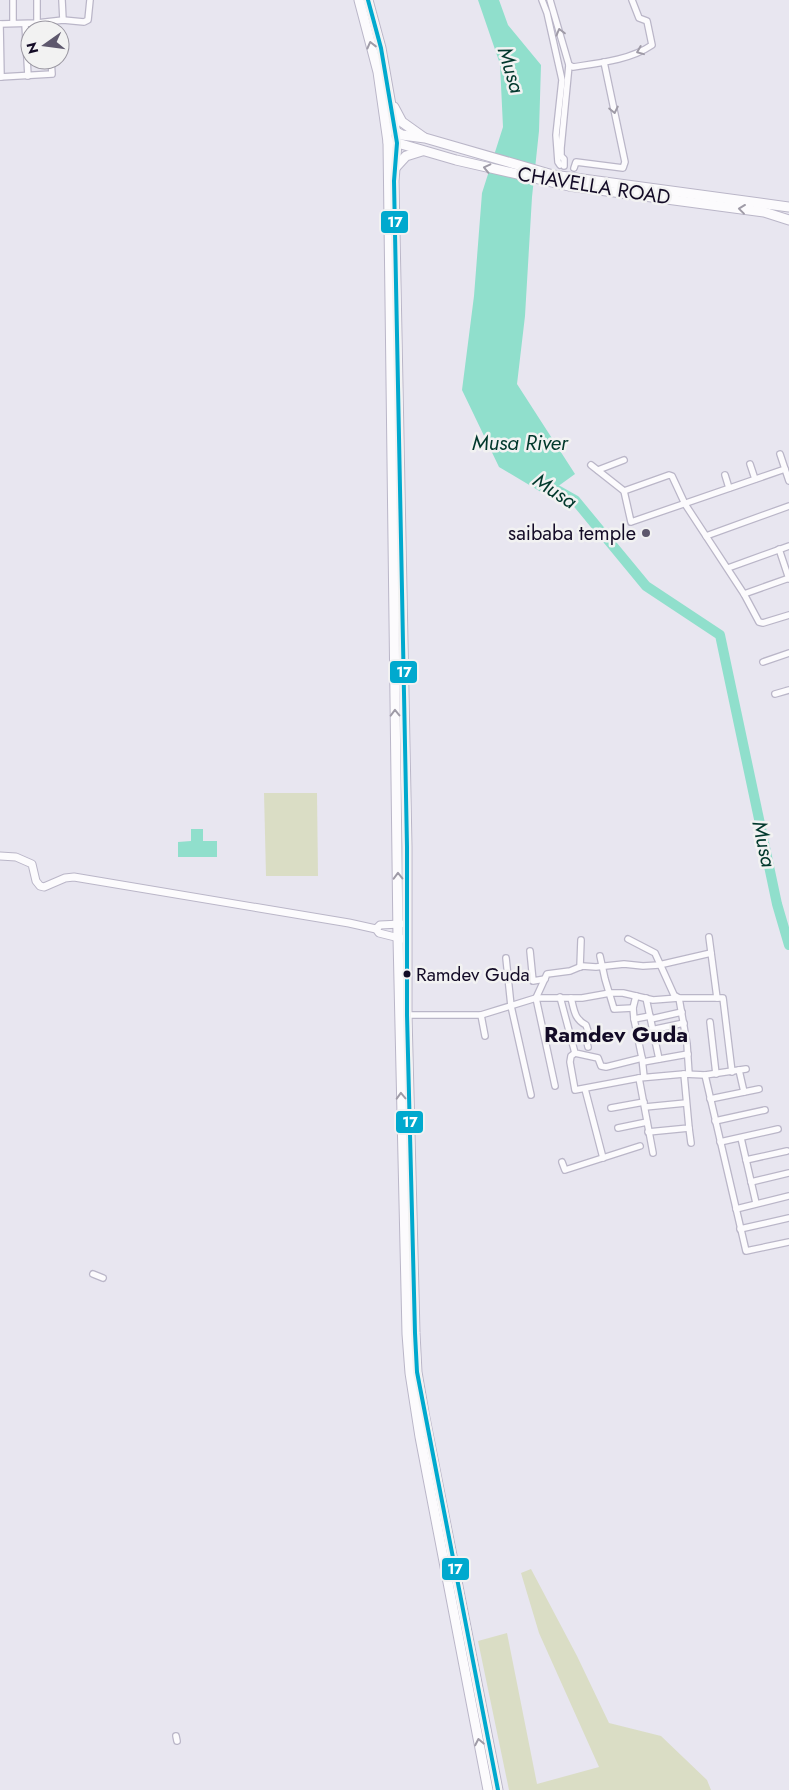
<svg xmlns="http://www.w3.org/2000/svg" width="789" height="1790" font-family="Jost,sans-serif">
  <rect width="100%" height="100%" fill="#e8e6f0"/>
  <g fill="#daddc5">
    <polygon points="264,793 317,793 318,876 266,876"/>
    <polygon points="531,1569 577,1656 609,1723 661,1736 707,1780 711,1790 509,1790 478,1641 507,1633 537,1784 599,1767 539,1633 521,1573"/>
  </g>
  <g fill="#90dfcc">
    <polygon points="478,0 499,0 508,25 541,65 539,131 532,197 525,316 517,384 575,474 546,495 499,467 462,390 474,296 482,193 503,127 500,64"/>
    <polygon points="191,829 203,829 203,841 217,841 217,857 178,857 178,842 191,841"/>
  </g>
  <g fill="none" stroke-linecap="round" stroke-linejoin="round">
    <polyline stroke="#90dfcc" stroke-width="10" points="543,482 575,500 646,586 720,635 777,904 789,945"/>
    <defs>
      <g id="minor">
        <polyline points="13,0 13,23"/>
        <polyline points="37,0 37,23"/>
        <polyline points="62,0 63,20"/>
        <polyline points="542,0 547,13 562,80 556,135 558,162 560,165"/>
        <polyline points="550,0 569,65"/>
        <polyline points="0,24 37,23 63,20 84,22 88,20 90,0"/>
        <polyline points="0,24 1,77"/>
        <polyline points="25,24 28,76"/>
        <polyline points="0,77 52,74 51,60"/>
        <path d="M 564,166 L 564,159 L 561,156 L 561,148 L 569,65 L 573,67 C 600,63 630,60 652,45 L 647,21 L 639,18 L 632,0"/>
        <polyline points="574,168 576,162 623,168 625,162 604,62"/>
        <polyline points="780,454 785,469"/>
        <polyline points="750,464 755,479"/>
        <polyline points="591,465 624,491 631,522 785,469 789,481"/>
        <polyline points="598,470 624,460"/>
        <polyline points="725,475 729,488"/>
        <polyline points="624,491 669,475 672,476 685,504 744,594 759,622 763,623 789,615"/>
        <polyline points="706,536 789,506"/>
        <polyline points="779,549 789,579"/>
        <polyline points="728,568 789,546"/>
        <polyline points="744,594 789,578"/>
        <polyline points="763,662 789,653"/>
        <polyline points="775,694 789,690"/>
        <polyline points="709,937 717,998"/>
        <polyline points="628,939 655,953 674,995 679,998 687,1044 689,1074"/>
        <polyline points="530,951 533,981 545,979"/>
        <polyline points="600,956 605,979 614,1009 633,1008"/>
        <polyline points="506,958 511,1006 531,1095"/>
        <polyline points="580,967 581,940"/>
        <polyline points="636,996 633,1008 634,1019 642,1058 644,1077"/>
        <polyline points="560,997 575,1053 598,1058 601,1066 606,1067 642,1058"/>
        <path d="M 571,998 C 574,1009 574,1019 586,1025 L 590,1037"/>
        <polyline points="646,998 659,1059"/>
        <polyline points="404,1015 481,1015 536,998 582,998 610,993 623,993 653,1000 679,998 723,998 732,1072"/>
        <polyline points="481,1015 485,1036"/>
        <polyline points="634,1019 650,1016"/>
        <polyline points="651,1019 682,1012"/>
        <polyline points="710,1022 716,1074"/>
        <polyline points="637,1033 684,1023"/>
        <polyline points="588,1047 586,1038 596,1035"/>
        <polyline points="575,1053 571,1056 570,1062 575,1090 639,1078 684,1074 705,1075 746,1069"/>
        <polyline points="643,1062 688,1054"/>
        <polyline points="739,1070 744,1092"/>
        <polyline points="705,1075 746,1251 789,1242"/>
        <polyline points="639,1078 653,1153"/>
        <polyline points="555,1086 536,998 547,974 570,971 582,966 596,967 624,964 643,966 659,965 711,953"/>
        <polyline points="585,1089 603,1158"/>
        <polyline points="710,1099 759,1089"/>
        <polyline points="645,1107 686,1103"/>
        <polyline points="611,1108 644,1102"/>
        <polyline points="715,1121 765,1110"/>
        <polyline points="618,1128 647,1122"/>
        <polyline points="689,1128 691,1143"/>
        <polyline points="648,1132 689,1128 684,1074"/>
        <polyline points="741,1138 756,1203"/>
        <polyline points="720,1142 778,1129"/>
        <polyline points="746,1160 787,1151"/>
        <polyline points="562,1162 565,1170 640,1146"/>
        <polyline points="751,1182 789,1173"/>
        <polyline points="736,1209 789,1196"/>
        <polyline points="740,1229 789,1218"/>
        <polyline points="93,1274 103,1278"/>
        <polyline points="176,1736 177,1741"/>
      </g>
      <g id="tertiary">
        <polyline points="0,856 16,857 32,864 36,881 40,886 44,887 65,878 74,877 349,923 376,929 379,933 403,939"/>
        <polyline points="376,929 380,925 401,924"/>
      </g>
      <g id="primary">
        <polyline points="388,142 398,938 407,1334 410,1373 420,1437 488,1790"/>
        <polyline points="397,143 394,181 407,847 407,1015 415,1333 417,1372 424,1413 498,1790"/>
      </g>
      <g id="trunk">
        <polyline points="359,0 378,72 388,142 401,144 456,160 569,186 764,212 789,220"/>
        <polyline points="368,0 381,48 396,134"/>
        <polyline points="394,107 402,122 423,137"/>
        <polyline points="387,127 402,135 425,138 553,175 789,207"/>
        <polyline points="395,168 406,156 422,151"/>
      </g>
    </defs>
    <use href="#minor" stroke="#bab6c8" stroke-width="8"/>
    <use href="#tertiary" stroke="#bab6c8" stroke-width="9"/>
    <use href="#primary" stroke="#bab6c8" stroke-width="11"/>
    <use href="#trunk" stroke="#bab6c8" stroke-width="11"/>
    <use href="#minor" stroke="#fcfbfd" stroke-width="5.5"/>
    <use href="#tertiary" stroke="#fcfbfd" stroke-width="7"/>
    <use href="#primary" stroke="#fcfbfd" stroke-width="9"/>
    <use href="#trunk" stroke="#fcfbfd" stroke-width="9"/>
    <defs>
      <polyline id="bus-1" points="368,0 381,48 395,131 397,143 394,181 407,847 407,1015 415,1333 417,1372 498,1790"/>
    </defs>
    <use href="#bus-1" stroke="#f2f2f2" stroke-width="8"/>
    <use href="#bus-1" stroke="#00a9ce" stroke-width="4"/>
  </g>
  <defs><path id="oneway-chevron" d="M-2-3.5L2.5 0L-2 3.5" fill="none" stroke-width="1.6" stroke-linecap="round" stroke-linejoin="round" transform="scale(1.25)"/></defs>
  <g stroke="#9f9ba7">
    <use href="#oneway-chevron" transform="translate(560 32) rotate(-105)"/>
    <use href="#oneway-chevron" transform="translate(371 45) rotate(-104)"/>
    <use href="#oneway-chevron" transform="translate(640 51) rotate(158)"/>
    <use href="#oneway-chevron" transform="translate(614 110) rotate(78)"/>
    <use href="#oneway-chevron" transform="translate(487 168) rotate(-167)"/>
    <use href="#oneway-chevron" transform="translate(742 209) rotate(-173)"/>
    <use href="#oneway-chevron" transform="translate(395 713) rotate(-91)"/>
    <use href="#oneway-chevron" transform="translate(398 876) rotate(-91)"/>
    <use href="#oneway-chevron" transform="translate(401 1096) rotate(-92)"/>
    <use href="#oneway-chevron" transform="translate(479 1742) rotate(-101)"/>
  </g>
  <circle fill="#5e586d" stroke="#f2f2f2" stroke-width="2" cx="646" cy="533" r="5"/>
  <circle fill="#130b26" stroke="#f2f2f2" stroke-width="2" cx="407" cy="974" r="4.5"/>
  <g text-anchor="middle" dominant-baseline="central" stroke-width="5" stroke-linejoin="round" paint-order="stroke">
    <g font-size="19" fill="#130b26" stroke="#f2f2f2" text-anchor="start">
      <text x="416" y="974">Ramdev Guda</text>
    </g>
    <g font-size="20" fill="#130b26" stroke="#f2f2f2">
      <text transform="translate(594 186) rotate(9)">CHAVELLA ROAD</text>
    </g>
    <g font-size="20" fill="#130b26" stroke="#f2f2f2" text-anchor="end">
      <text x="636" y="533">saibaba temple</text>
    </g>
    <g font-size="21" font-style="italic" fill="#01382c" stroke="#f2f2f2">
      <text transform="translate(511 70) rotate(73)">Musa</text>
      <text x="520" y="443">Musa River</text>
      <text transform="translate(555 491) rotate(33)">Musa</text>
      <text transform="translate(764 844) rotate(78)">Musa</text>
    </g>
    <g font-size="22" font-weight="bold" fill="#130b26" stroke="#f2f2f2">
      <text x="616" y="1034">Ramdev Guda</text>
    </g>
  </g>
  <g stroke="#f2f2f2" stroke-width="2">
    <rect x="380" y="210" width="29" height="24" rx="5" fill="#00a9ce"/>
    <rect x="389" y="660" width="29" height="24" rx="5" fill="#00a9ce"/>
    <rect x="395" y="1110" width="29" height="24" rx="5" fill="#00a9ce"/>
    <rect x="441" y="1557" width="29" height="24" rx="5" fill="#00a9ce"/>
  </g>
  <g font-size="14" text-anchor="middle" font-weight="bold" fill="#fff">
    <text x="395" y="227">17</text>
    <text x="404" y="677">17</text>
    <text x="410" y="1127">17</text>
    <text x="455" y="1574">17</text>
  </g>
  <g transform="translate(45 45) rotate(256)"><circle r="24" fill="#f2f2f2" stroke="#9996a0"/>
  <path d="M0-4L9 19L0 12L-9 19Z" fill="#5e586d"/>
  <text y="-8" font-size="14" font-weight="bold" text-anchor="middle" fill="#130b26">N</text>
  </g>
</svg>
